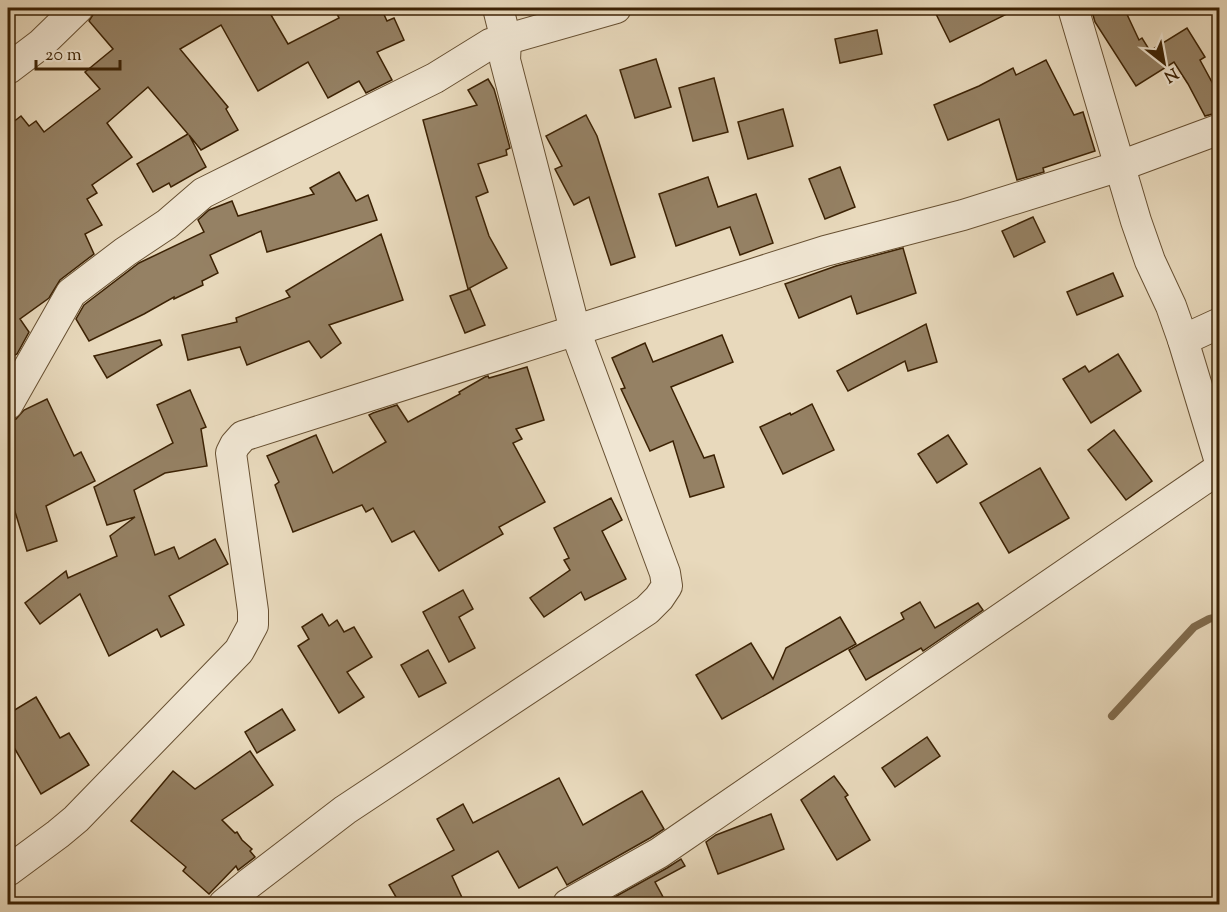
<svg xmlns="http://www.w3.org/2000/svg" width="1227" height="912" font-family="'Sorts Mill Goudy',serif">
  <rect width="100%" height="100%" fill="#e8d9bc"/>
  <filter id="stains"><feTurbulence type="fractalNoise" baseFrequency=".00333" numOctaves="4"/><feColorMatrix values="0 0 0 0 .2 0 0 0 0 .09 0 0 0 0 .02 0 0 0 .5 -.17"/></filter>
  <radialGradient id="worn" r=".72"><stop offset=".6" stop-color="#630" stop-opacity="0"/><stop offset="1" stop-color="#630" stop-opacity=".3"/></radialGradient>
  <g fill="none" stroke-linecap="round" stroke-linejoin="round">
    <polyline stroke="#806b4d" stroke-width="8" points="1112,716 1194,627 1209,619 1220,616"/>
  </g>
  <g fill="#958164" stroke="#3c2204" stroke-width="1.5">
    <polygon points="98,8 267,8 288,44 339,18 334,8 381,8 387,21 394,18 404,40 377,52 392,80 366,93 359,81 328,98 308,62 258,91 221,25 180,49 228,107 226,109 238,130 201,150 189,135 206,167 171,187 169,183 153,192 137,164 188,134 148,87 107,123 132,157 92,185 97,193 87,199 102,225 85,234 94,254 60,280 49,298 20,319 29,332 17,354 8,359 8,126 21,116 29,126 36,121 44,132 100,89 85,72 113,49 89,21 94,13 95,10"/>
    <polygon points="933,8 1019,8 950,42"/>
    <polygon points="1091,8 1124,8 1139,40 1142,38 1150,51 1187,28 1205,57 1200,60 1220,97 1220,112 1205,116 1188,84 1174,62 1136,86 1095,22"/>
    <polygon points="877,30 882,54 840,63 835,39"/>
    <polygon points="656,59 671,107 635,118 620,70"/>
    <polygon points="1046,60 1074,115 1083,112 1095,151 1043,168 1044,172 1017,180 999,119 948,140 934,105 979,86 1013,68 1016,75"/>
    <polygon points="714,78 728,132 693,141 679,88"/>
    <polygon points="488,79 494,89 498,103 510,148 506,150 507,155 478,164 488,192 476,197 489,236 507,268 468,289 423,120 477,105 468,90"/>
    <polygon points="783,109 793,146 748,159 738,122"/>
    <polygon points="586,115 597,136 635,257 611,265 589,197 574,205 555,169 562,166 546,136"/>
    <polygon points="840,167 855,207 825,219 809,179"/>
    <polygon points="339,172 356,201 368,195 377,220 267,252 261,231 210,255 218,273 202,281 203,285 174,299 174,297 144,314 89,341 76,319 84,305 139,263 204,232 198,220 209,210 232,201 238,216 314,194 310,188"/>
    <polygon points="708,177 718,207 756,194 773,243 740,255 730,227 676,246 659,194"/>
    <polygon points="1033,217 1045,242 1014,257 1002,231"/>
    <polygon points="381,234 403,300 329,325 341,343 321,358 309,341 247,365 240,347 188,360 182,335 237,322 236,318 290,297 286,291"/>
    <polygon points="903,248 916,293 857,314 851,296 799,318 785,284 836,266"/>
    <polygon points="1113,273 1123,296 1077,315 1067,292"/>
    <polygon points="470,289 485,325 465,333 450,296"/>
    <polygon points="926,324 937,362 908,371 905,361 848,391 837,371"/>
    <polygon points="722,335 733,362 671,387 704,458 714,455 724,487 690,497 673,441 650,451 621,389 625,388 612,358 645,343 653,362"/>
    <polygon points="160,340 162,345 107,378 94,356"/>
    <polygon points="1118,354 1141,391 1091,423 1063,379 1085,366 1089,372"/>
    <polygon points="527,367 544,420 516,429 522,439 513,443 545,502 499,527 503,534 439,571 414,531 392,542 373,508 366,512 362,505 293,532 275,485 279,482 267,456 316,435 333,473 386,442 369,415 373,413 397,405 408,422 460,394 459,392 485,377 488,376 489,378"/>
    <polygon points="190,390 206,427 201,429 207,466 165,473 134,490 155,555 174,547 179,559 215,539 228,564 169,596 184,625 161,637 157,629 109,656 80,594 40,624 25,603 66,571 68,578 117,556 110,536 135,517 107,525 94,487 173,443 157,405"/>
    <polygon points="47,399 74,456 81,452 95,481 46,506 57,541 27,551 13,505 8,508 8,421 16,419 24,410"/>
    <polygon points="812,404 834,450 783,474 760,427 790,413 791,415"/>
    <polygon points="1114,430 1152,481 1126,500 1088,450"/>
    <polygon points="948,435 967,464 937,483 918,454"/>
    <polygon points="1040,468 1069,518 1009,553 980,503"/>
    <polygon points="611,498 622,520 602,531 626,579 585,600 581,592 544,617 530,598 570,570 564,560 569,558 554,528"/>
    <polygon points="463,590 473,609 459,617 475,648 449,662 423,612"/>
    <polygon points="920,602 935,628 978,603 983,610 923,651 921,648 866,680 849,650 904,619 901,613"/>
    <polygon points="322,614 329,626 337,620 344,632 354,627 372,657 347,672 364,697 339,713 298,646 309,639 302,627"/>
    <polygon points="840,617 856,644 722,719 696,675 751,643 773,679 786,648"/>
    <polygon points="428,650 446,683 419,697 401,665"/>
    <polygon points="36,697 60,738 69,733 89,765 41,794 8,737 8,714"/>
    <polygon points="282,709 295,730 257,753 245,732"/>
    <polygon points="927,737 940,756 895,787 882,768"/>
    <polygon points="250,751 273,785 222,820 235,833 237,832 242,840 252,849 250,851 255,857 238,870 236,866 209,894 183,871 186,867 131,821 173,771 195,789"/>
    <polygon points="834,776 848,795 845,797 870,840 837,860 801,800"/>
    <polygon points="559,778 583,825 642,791 664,829 650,838 567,885 557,867 519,888 498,851 452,876 465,904 400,904 389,885 454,850 437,819 463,804 473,823"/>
    <polygon points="771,814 784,849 718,874 706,842 716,835"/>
    <polygon points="681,859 685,866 655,882 663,897 649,904 602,904 667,868"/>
  </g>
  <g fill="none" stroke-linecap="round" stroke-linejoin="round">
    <defs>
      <g id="minor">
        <polyline points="1073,8 1136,221 1150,261 1171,306 1183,340 1220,462"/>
        <polyline points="8,69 41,44 78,8"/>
        <polyline points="1183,340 1220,323"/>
        <polyline points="8,404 71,293 125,252 167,224 203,193 435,78 490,44 616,8"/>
        <polyline points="8,871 58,834 76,819 239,651 253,625 253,611 231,453 235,445 243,436 825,251 963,215 1120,166 1220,129"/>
        <polyline points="224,904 247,885 345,810 647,610 659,598 667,586 665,573 575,330 505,60 506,40 498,8"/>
        <polyline points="568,904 659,853 1220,468"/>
      </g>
    </defs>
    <use href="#minor" stroke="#675032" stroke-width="32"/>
    <use href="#minor" stroke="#f0e6d3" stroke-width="30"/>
  </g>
  <rect width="1227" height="912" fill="none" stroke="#e8d9bc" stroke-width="30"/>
  <rect x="9" y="9" width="1209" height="894" fill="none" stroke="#3c2204" stroke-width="3"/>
  <rect x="15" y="15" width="1197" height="882" fill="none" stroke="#3c2204" stroke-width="1.5"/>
  <g transform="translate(1164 63) rotate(149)" stroke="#f0e6d3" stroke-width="4.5" paint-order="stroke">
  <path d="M0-4.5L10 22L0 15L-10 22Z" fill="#3c2204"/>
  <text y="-9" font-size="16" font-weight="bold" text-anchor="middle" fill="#3c2204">N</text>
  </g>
  <path d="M36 60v9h84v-9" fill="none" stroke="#3c2204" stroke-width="3"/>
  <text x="45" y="60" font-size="18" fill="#3c2204" stroke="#f0e6d3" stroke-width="4.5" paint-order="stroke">20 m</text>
  <rect width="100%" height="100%" filter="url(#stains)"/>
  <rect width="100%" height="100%" fill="url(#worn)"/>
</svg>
